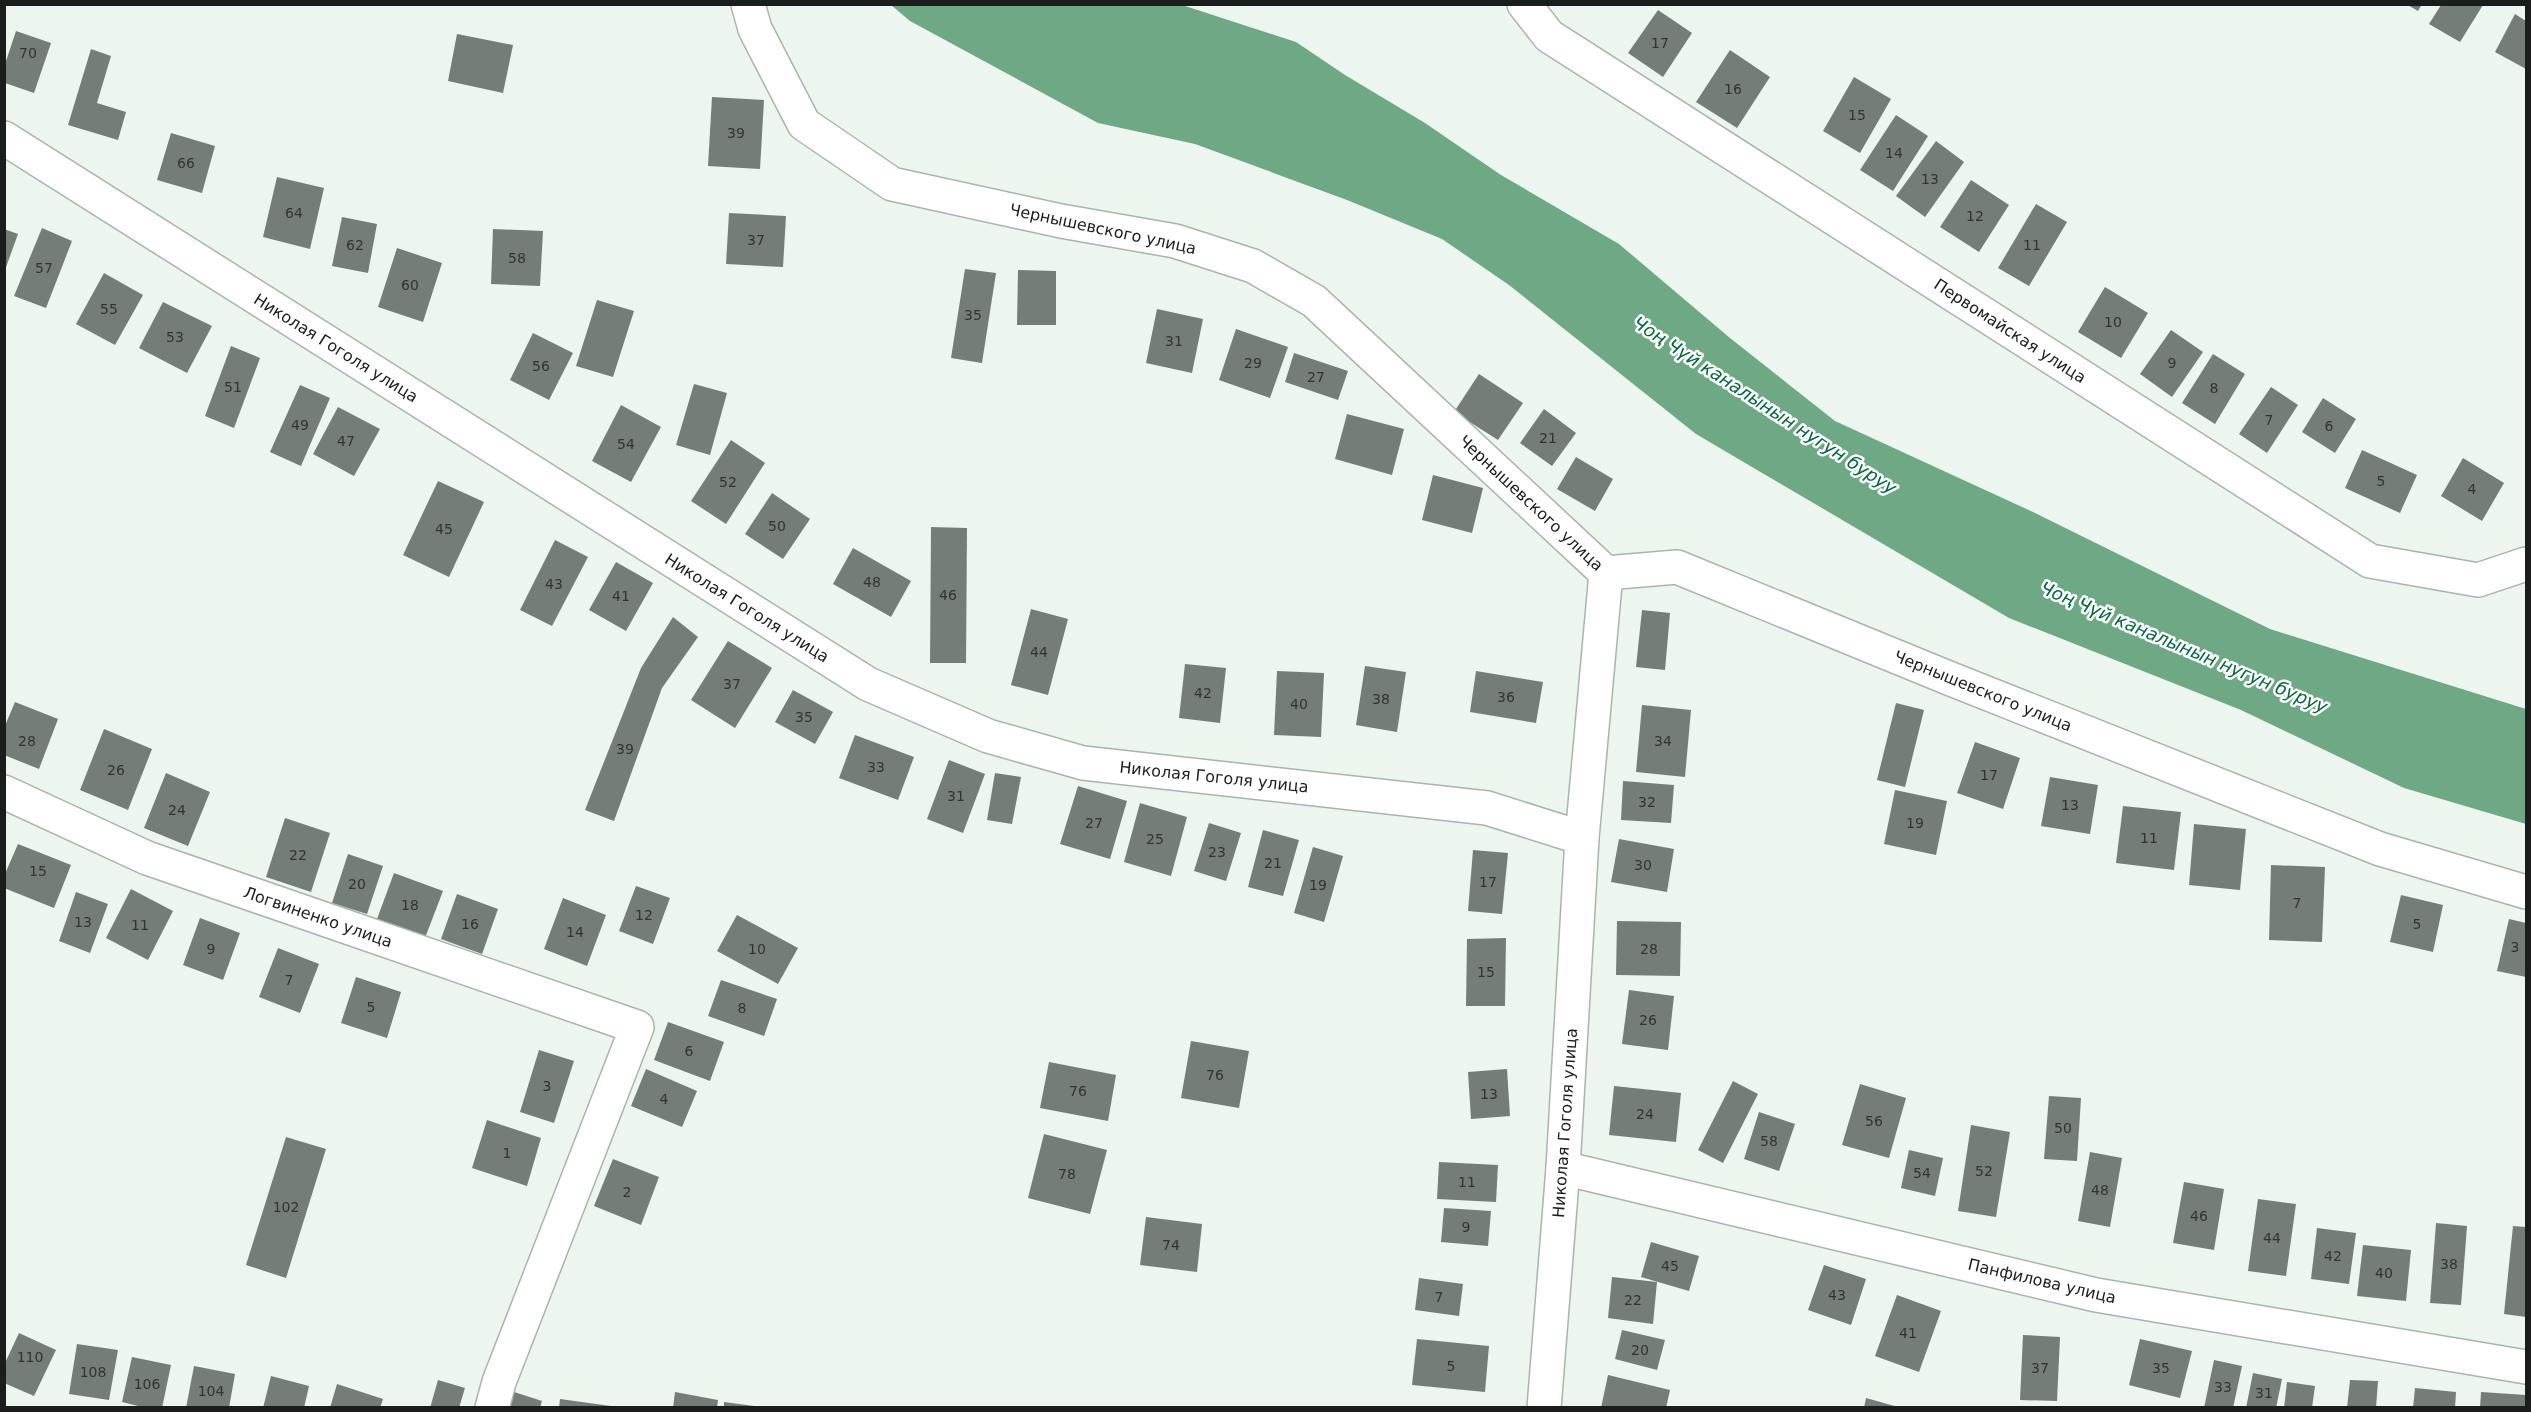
<svg xmlns="http://www.w3.org/2000/svg" width="2531" height="1412" font-family="'DejaVu Sans',sans-serif">
  <rect width="100%" height="100%" fill="#ecf6ef"/>
  <polygon fill="#6fa885" points="891,5 1182,5 1296,42 1345,75 1425,123 1501,175 1619,244 1730,338 1835,421 2033,512 2270,629 2526,709 2526,824 2404,788 2241,710 2009,618 1696,434 1509,285 1442,239 1347,200 1195,144 1098,123 910,21"/>
  <g fill="#747d77">
    <polygon points="2406,4 2422,4 2418,11"/>
    <polygon points="2441,5 2483,5 2460,42 2429,24"/>
    <polygon points="1658,10 1692,33 1663,77 1628,53"/>
    <polygon points="2515,14 2526,21 2526,69 2495,52"/>
    <polygon points="16,31 51,43 34,93 5,83 5,64"/>
    <polygon points="457,34 513,45 503,93 448,81"/>
    <polygon points="91,49 111,56 97,103 126,112 118,140 68,125"/>
    <polygon points="1730,50 1770,77 1737,128 1696,102"/>
    <polygon points="1854,77 1891,99 1860,153 1823,131"/>
    <polygon points="712,97 764,100 760,169 708,166"/>
    <polygon points="1896,115 1928,136 1893,191 1860,170"/>
    <polygon points="171,133 215,146 202,193 157,180"/>
    <polygon points="1936,141 1964,162 1925,217 1896,196"/>
    <polygon points="277,177 324,188 310,249 263,237"/>
    <polygon points="1971,180 2009,205 1979,252 1940,227"/>
    <polygon points="2036,204 2067,222 2029,286 1998,268"/>
    <polygon points="729,213 786,216 783,267 726,264"/>
    <polygon points="342,217 377,224 368,273 332,266"/>
    <polygon points="42,228 72,241 46,308 14,296"/>
    <polygon points="4,229 18,234 5,270 4,270"/>
    <polygon points="493,229 543,231 540,286 491,284"/>
    <polygon points="397,248 442,263 423,322 378,307"/>
    <polygon points="965,269 996,273 982,363 951,358"/>
    <polygon points="1018,270 1056,271 1056,325 1017,325"/>
    <polygon points="104,273 143,295 115,345 76,324"/>
    <polygon points="2105,287 2148,313 2121,358 2078,332"/>
    <polygon points="597,300 634,311 613,377 576,366"/>
    <polygon points="163,302 212,326 187,373 139,348"/>
    <polygon points="1157,309 1203,319 1192,373 1146,363"/>
    <polygon points="1236,329 1288,347 1270,398 1219,380"/>
    <polygon points="2171,330 2203,352 2172,397 2140,374"/>
    <polygon points="533,333 573,353 549,400 510,380"/>
    <polygon points="231,346 260,358 234,428 205,416"/>
    <polygon points="1294,353 1348,371 1338,400 1285,382"/>
    <polygon points="2213,354 2245,374 2215,424 2182,403"/>
    <polygon points="1479,374 1523,403 1498,440 1454,412"/>
    <polygon points="694,384 727,393 710,455 676,445"/>
    <polygon points="300,385 330,398 301,466 270,452"/>
    <polygon points="2271,387 2298,405 2267,453 2239,434"/>
    <polygon points="2323,398 2356,419 2335,453 2302,432"/>
    <polygon points="621,405 661,427 631,482 592,461"/>
    <polygon points="338,407 380,429 354,476 313,454"/>
    <polygon points="1544,409 1576,433 1552,466 1520,443"/>
    <polygon points="1347,414 1404,429 1392,475 1335,459"/>
    <polygon points="731,440 765,463 726,524 691,501"/>
    <polygon points="2362,450 2417,475 2400,513 2345,488"/>
    <polygon points="1576,457 1613,479 1595,511 1557,489"/>
    <polygon points="2463,458 2504,483 2482,521 2441,496"/>
    <polygon points="1433,475 1483,488 1472,533 1422,520"/>
    <polygon points="438,481 484,502 449,577 403,555"/>
    <polygon points="772,493 810,519 783,559 745,534"/>
    <polygon points="931,527 967,528 966,663 930,663"/>
    <polygon points="555,540 588,557 552,626 520,610"/>
    <polygon points="853,548 911,581 891,617 833,584"/>
    <polygon points="616,562 653,583 626,631 589,610"/>
    <polygon points="1031,609 1068,619 1048,695 1011,685"/>
    <polygon points="1642,610 1670,613 1665,670 1636,667"/>
    <polygon points="673,617 698,637 662,688 614,821 585,810 641,668"/>
    <polygon points="728,641 772,668 735,728 691,700"/>
    <polygon points="1185,664 1226,668 1220,723 1179,718"/>
    <polygon points="1365,666 1406,672 1397,732 1356,725"/>
    <polygon points="1277,671 1324,673 1321,737 1274,735"/>
    <polygon points="1476,671 1543,682 1536,723 1470,712"/>
    <polygon points="793,690 833,712 815,744 775,722"/>
    <polygon points="15,702 58,719 39,769 4,755 4,728"/>
    <polygon points="1896,703 1924,710 1905,787 1877,780"/>
    <polygon points="1642,705 1691,710 1685,777 1636,772"/>
    <polygon points="104,729 152,749 128,810 80,790"/>
    <polygon points="855,735 914,757 898,800 839,778"/>
    <polygon points="1975,742 2020,758 2003,809 1957,793"/>
    <polygon points="949,760 985,774 963,833 927,819"/>
    <polygon points="166,773 210,792 188,846 144,828"/>
    <polygon points="995,773 1021,777 1012,824 987,820"/>
    <polygon points="2050,777 2098,785 2090,834 2041,826"/>
    <polygon points="1623,781 1674,785 1671,823 1621,820"/>
    <polygon points="1078,786 1127,801 1110,859 1060,844"/>
    <polygon points="1895,790 1947,801 1936,855 1884,844"/>
    <polygon points="1140,803 1187,817 1171,876 1124,862"/>
    <polygon points="2123,806 2181,812 2174,870 2116,863"/>
    <polygon points="285,818 330,833 311,892 266,877"/>
    <polygon points="1209,823 1241,833 1226,881 1194,871"/>
    <polygon points="2194,824 2246,829 2240,890 2189,885"/>
    <polygon points="1263,830 1299,840 1283,896 1248,887"/>
    <polygon points="1619,839 1674,849 1667,892 1611,882"/>
    <polygon points="18,844 71,865 54,908 4,888 4,876"/>
    <polygon points="1313,847 1343,856 1324,922 1294,913"/>
    <polygon points="1473,850 1508,853 1502,914 1468,911"/>
    <polygon points="348,854 383,866 367,914 332,903"/>
    <polygon points="2271,865 2325,867 2322,942 2269,940"/>
    <polygon points="394,873 443,891 425,938 377,919"/>
    <polygon points="636,886 670,898 653,944 619,931"/>
    <polygon points="131,889 173,911 148,960 106,938"/>
    <polygon points="76,892 108,904 90,953 59,941"/>
    <polygon points="457,894 498,909 482,954 441,939"/>
    <polygon points="2401,895 2443,905 2433,952 2390,942"/>
    <polygon points="563,898 606,915 587,966 544,949"/>
    <polygon points="737,915 798,948 778,984 717,951"/>
    <polygon points="200,918 240,933 223,980 183,965"/>
    <polygon points="2509,919 2526,923 2526,977 2497,971"/>
    <polygon points="1617,921 1681,922 1680,976 1616,975"/>
    <polygon points="1506,938 1505,1006 1466,1006 1467,939"/>
    <polygon points="278,948 319,964 300,1013 259,997"/>
    <polygon points="356,977 401,992 387,1038 341,1023"/>
    <polygon points="721,980 777,999 764,1036 708,1016"/>
    <polygon points="1629,990 1674,996 1668,1050 1622,1044"/>
    <polygon points="668,1022 724,1042 710,1081 654,1060"/>
    <polygon points="1191,1041 1249,1051 1239,1108 1181,1098"/>
    <polygon points="539,1050 574,1061 554,1123 520,1112"/>
    <polygon points="1049,1062 1116,1075 1108,1121 1040,1108"/>
    <polygon points="646,1069 697,1091 682,1127 631,1106"/>
    <polygon points="1507,1069 1510,1116 1471,1119 1468,1072"/>
    <polygon points="1733,1081 1758,1094 1723,1163 1698,1150"/>
    <polygon points="1860,1084 1906,1098 1889,1158 1842,1145"/>
    <polygon points="1614,1086 1681,1093 1676,1142 1609,1135"/>
    <polygon points="2049,1096 2081,1098 2077,1161 2044,1159"/>
    <polygon points="1759,1112 1795,1124 1779,1171 1744,1159"/>
    <polygon points="487,1120 541,1138 527,1186 472,1168"/>
    <polygon points="1971,1125 2010,1132 1996,1217 1958,1211"/>
    <polygon points="1044,1134 1107,1150 1090,1214 1028,1198"/>
    <polygon points="286,1137 326,1149 286,1278 246,1265"/>
    <polygon points="1909,1150 1943,1158 1935,1196 1901,1188"/>
    <polygon points="2090,1152 2122,1158 2110,1227 2078,1221"/>
    <polygon points="613,1159 659,1177 641,1225 594,1206"/>
    <polygon points="1439,1162 1498,1165 1496,1202 1437,1199"/>
    <polygon points="2184,1182 2224,1189 2214,1250 2173,1243"/>
    <polygon points="2258,1199 2296,1204 2286,1276 2248,1271"/>
    <polygon points="1444,1208 1491,1211 1488,1246 1441,1242"/>
    <polygon points="1146,1217 1202,1224 1197,1272 1140,1265"/>
    <polygon points="2436,1223 2467,1226 2461,1305 2430,1303"/>
    <polygon points="2513,1226 2526,1227 2526,1317 2504,1314"/>
    <polygon points="2317,1228 2356,1233 2349,1284 2311,1279"/>
    <polygon points="1651,1242 1699,1256 1689,1291 1641,1277"/>
    <polygon points="2363,1245 2411,1250 2406,1301 2357,1296"/>
    <polygon points="1824,1265 1866,1279 1851,1325 1808,1310"/>
    <polygon points="1612,1277 1657,1282 1653,1324 1608,1318"/>
    <polygon points="1419,1278 1463,1284 1459,1316 1415,1310"/>
    <polygon points="1897,1295 1941,1311 1919,1372 1875,1356"/>
    <polygon points="1622,1330 1665,1340 1657,1370 1615,1359"/>
    <polygon points="19,1333 56,1350 34,1396 4,1383 4,1365"/>
    <polygon points="2023,1335 2060,1337 2057,1401 2020,1400"/>
    <polygon points="1417,1339 1489,1346 1485,1392 1412,1385"/>
    <polygon points="2140,1339 2192,1351 2180,1398 2129,1385"/>
    <polygon points="77,1344 118,1350 109,1400 69,1394"/>
    <polygon points="132,1357 171,1365 162,1408 146,1408 122,1402"/>
    <polygon points="2214,1360 2242,1366 2233,1408 2204,1408"/>
    <polygon points="194,1366 235,1374 229,1408 186,1408"/>
    <polygon points="2253,1373 2282,1379 2276,1408 2246,1408"/>
    <polygon points="1608,1375 1670,1390 1666,1408 1601,1408"/>
    <polygon points="271,1376 309,1386 304,1408 263,1408"/>
    <polygon points="438,1380 465,1388 459,1408 430,1408"/>
    <polygon points="2350,1380 2378,1381 2376,1408 2347,1408"/>
    <polygon points="2287,1382 2315,1386 2312,1408 2284,1408"/>
    <polygon points="337,1384 383,1399 380,1408 330,1408"/>
    <polygon points="2415,1388 2456,1392 2455,1408 2413,1408"/>
    <polygon points="511,1391 542,1401 540,1408 506,1408"/>
    <polygon points="675,1392 718,1400 717,1408 673,1408"/>
    <polygon points="2481,1392 2526,1395 2526,1408 2480,1408"/>
    <polygon points="1866,1398 1898,1407 1898,1408 1864,1408"/>
    <polygon points="560,1399 611,1406 611,1408 559,1408"/>
    <polygon points="724,1402 754,1406 754,1408 724,1408"/>
  </g>
  <g fill="none" stroke-linecap="round" stroke-linejoin="round">
    <defs>
      <g id="minor">
        <polyline points="748,4 755,29 804,124 892,184 1061,221 1175,241 1253,266 1314,301 1606,573 1677,567 1951,679 2380,849 2526,892"/>
        <polyline points="1524,4 1549,36 2370,561 2478,580 2526,564"/>
        <polyline points="4,138 868,684 988,736 1083,763 1487,808 1582,838"/>
        <polyline points="4,792 147,858 637,1027 499,1382 492,1408"/>
        <polyline points="1563,1168 2096,1295 2526,1367"/>
        <polyline points="1544,1408 1563,1168 1582,838 1606,573"/>
      </g>
    </defs>
    <use href="#minor" stroke="#aab4ad" stroke-width="36"/>
    <use href="#minor" stroke="#fff" stroke-width="33"/>
  </g>
  <g text-anchor="middle" dominant-baseline="central" stroke-width="5" stroke-linejoin="round" paint-order="stroke">
    <g font-size="14" fill="#303532">
      <text x="1660" y="43">17</text>
      <text x="28" y="53">70</text>
      <text x="1733" y="89">16</text>
      <text x="1857" y="115">15</text>
      <text x="736" y="133">39</text>
      <text x="1894" y="153">14</text>
      <text x="186" y="163">66</text>
      <text x="1930" y="179">13</text>
      <text x="294" y="213">64</text>
      <text x="1975" y="216">12</text>
      <text x="756" y="240">37</text>
      <text x="355" y="245">62</text>
      <text x="2032" y="245">11</text>
      <text x="517" y="258">58</text>
      <text x="44" y="268">57</text>
      <text x="410" y="285">60</text>
      <text x="109" y="309">55</text>
      <text x="973" y="315">35</text>
      <text x="2113" y="322">10</text>
      <text x="175" y="337">53</text>
      <text x="1174" y="341">31</text>
      <text x="1253" y="363">29</text>
      <text x="2172" y="363">9</text>
      <text x="541" y="366">56</text>
      <text x="1316" y="377">27</text>
      <text x="233" y="387">51</text>
      <text x="2214" y="388">8</text>
      <text x="2269" y="420">7</text>
      <text x="300" y="425">49</text>
      <text x="2329" y="426">6</text>
      <text x="1548" y="438">21</text>
      <text x="346" y="441">47</text>
      <text x="626" y="444">54</text>
      <text x="2381" y="481">5</text>
      <text x="728" y="482">52</text>
      <text x="2472" y="489">4</text>
      <text x="777" y="526">50</text>
      <text x="444" y="529">45</text>
      <text x="872" y="582">48</text>
      <text x="554" y="584">43</text>
      <text x="948" y="595">46</text>
      <text x="621" y="596">41</text>
      <text x="1039" y="652">44</text>
      <text x="732" y="684">37</text>
      <text x="1203" y="693">42</text>
      <text x="1506" y="697">36</text>
      <text x="1381" y="699">38</text>
      <text x="1299" y="704">40</text>
      <text x="804" y="717">35</text>
      <text x="27" y="741">28</text>
      <text x="1663" y="741">34</text>
      <text x="625" y="749">39</text>
      <text x="876" y="767">33</text>
      <text x="116" y="770">26</text>
      <text x="1989" y="775">17</text>
      <text x="956" y="796">31</text>
      <text x="1647" y="802">32</text>
      <text x="2070" y="805">13</text>
      <text x="177" y="810">24</text>
      <text x="1094" y="823">27</text>
      <text x="1915" y="823">19</text>
      <text x="2149" y="838">11</text>
      <text x="1155" y="839">25</text>
      <text x="1217" y="852">23</text>
      <text x="298" y="855">22</text>
      <text x="1273" y="863">21</text>
      <text x="1643" y="865">30</text>
      <text x="38" y="871">15</text>
      <text x="1488" y="882">17</text>
      <text x="357" y="884">20</text>
      <text x="1318" y="885">19</text>
      <text x="2297" y="903">7</text>
      <text x="410" y="905">18</text>
      <text x="644" y="915">12</text>
      <text x="83" y="922">13</text>
      <text x="470" y="924">16</text>
      <text x="2417" y="924">5</text>
      <text x="140" y="925">11</text>
      <text x="575" y="932">14</text>
      <text x="2515" y="947">3</text>
      <text x="211" y="949">9</text>
      <text x="757" y="949">10</text>
      <text x="1649" y="949">28</text>
      <text x="1486" y="972">15</text>
      <text x="289" y="980">7</text>
      <text x="371" y="1007">5</text>
      <text x="742" y="1008">8</text>
      <text x="1648" y="1020">26</text>
      <text x="689" y="1051">6</text>
      <text x="1215" y="1075">76</text>
      <text x="547" y="1086">3</text>
      <text x="1078" y="1091">76</text>
      <text x="1489" y="1094">13</text>
      <text x="664" y="1099">4</text>
      <text x="1645" y="1114">24</text>
      <text x="1874" y="1121">56</text>
      <text x="2063" y="1128">50</text>
      <text x="1769" y="1141">58</text>
      <text x="507" y="1153">1</text>
      <text x="1984" y="1171">52</text>
      <text x="1922" y="1173">54</text>
      <text x="1067" y="1174">78</text>
      <text x="1467" y="1182">11</text>
      <text x="2100" y="1190">48</text>
      <text x="627" y="1192">2</text>
      <text x="286" y="1207">102</text>
      <text x="2199" y="1216">46</text>
      <text x="1466" y="1227">9</text>
      <text x="2272" y="1238">44</text>
      <text x="1171" y="1245">74</text>
      <text x="2333" y="1256">42</text>
      <text x="2449" y="1264">38</text>
      <text x="1670" y="1266">45</text>
      <text x="2384" y="1273">40</text>
      <text x="1837" y="1295">43</text>
      <text x="1439" y="1297">7</text>
      <text x="1633" y="1300">22</text>
      <text x="1908" y="1333">41</text>
      <text x="1640" y="1350">20</text>
      <text x="30" y="1357">110</text>
      <text x="1451" y="1366">5</text>
      <text x="2040" y="1368">37</text>
      <text x="2161" y="1368">35</text>
      <text x="93" y="1372">108</text>
      <text x="147" y="1384">106</text>
      <text x="2223" y="1387">33</text>
      <text x="211" y="1391">104</text>
      <text x="2264" y="1393">31</text>
    </g>
    <g font-size="16" fill="#191d1b" stroke="#fff">
      <text transform="translate(1103 229) rotate(12)">Чернышевского улица</text>
      <text transform="translate(2010 331) rotate(33)">Первомайская улица</text>
      <text transform="translate(336 348) rotate(32)">Николая Гоголя улица</text>
      <text transform="translate(1531 503) rotate(43)">Чернышевского улица</text>
      <text transform="translate(747 608) rotate(32)">Николая Гоголя улица</text>
      <text transform="translate(1983 691) rotate(22)">Чернышевского улица</text>
      <text transform="translate(1214 777) rotate(6)">Николая Гоголя улица</text>
      <text transform="translate(318 917) rotate(19)">Логвиненко улица</text>
      <text transform="translate(1565 1123) rotate(-86)">Николая Гоголя улица</text>
      <text transform="translate(2042 1281) rotate(13)">Панфилова улица</text>
    </g>
    <g font-size="18" font-style="italic" fill="#00693e" stroke="#fff">
      <text transform="translate(1765 405) rotate(33)">Чоң Чүй каналынын нугун буруу</text>
      <text transform="translate(2184 647) rotate(23)">Чоң Чүй каналынын нугун буруу</text>
    </g>
  </g>
  <rect width="2531" height="1412" fill="none" stroke="#191d1b" stroke-width="12"/>
</svg>
